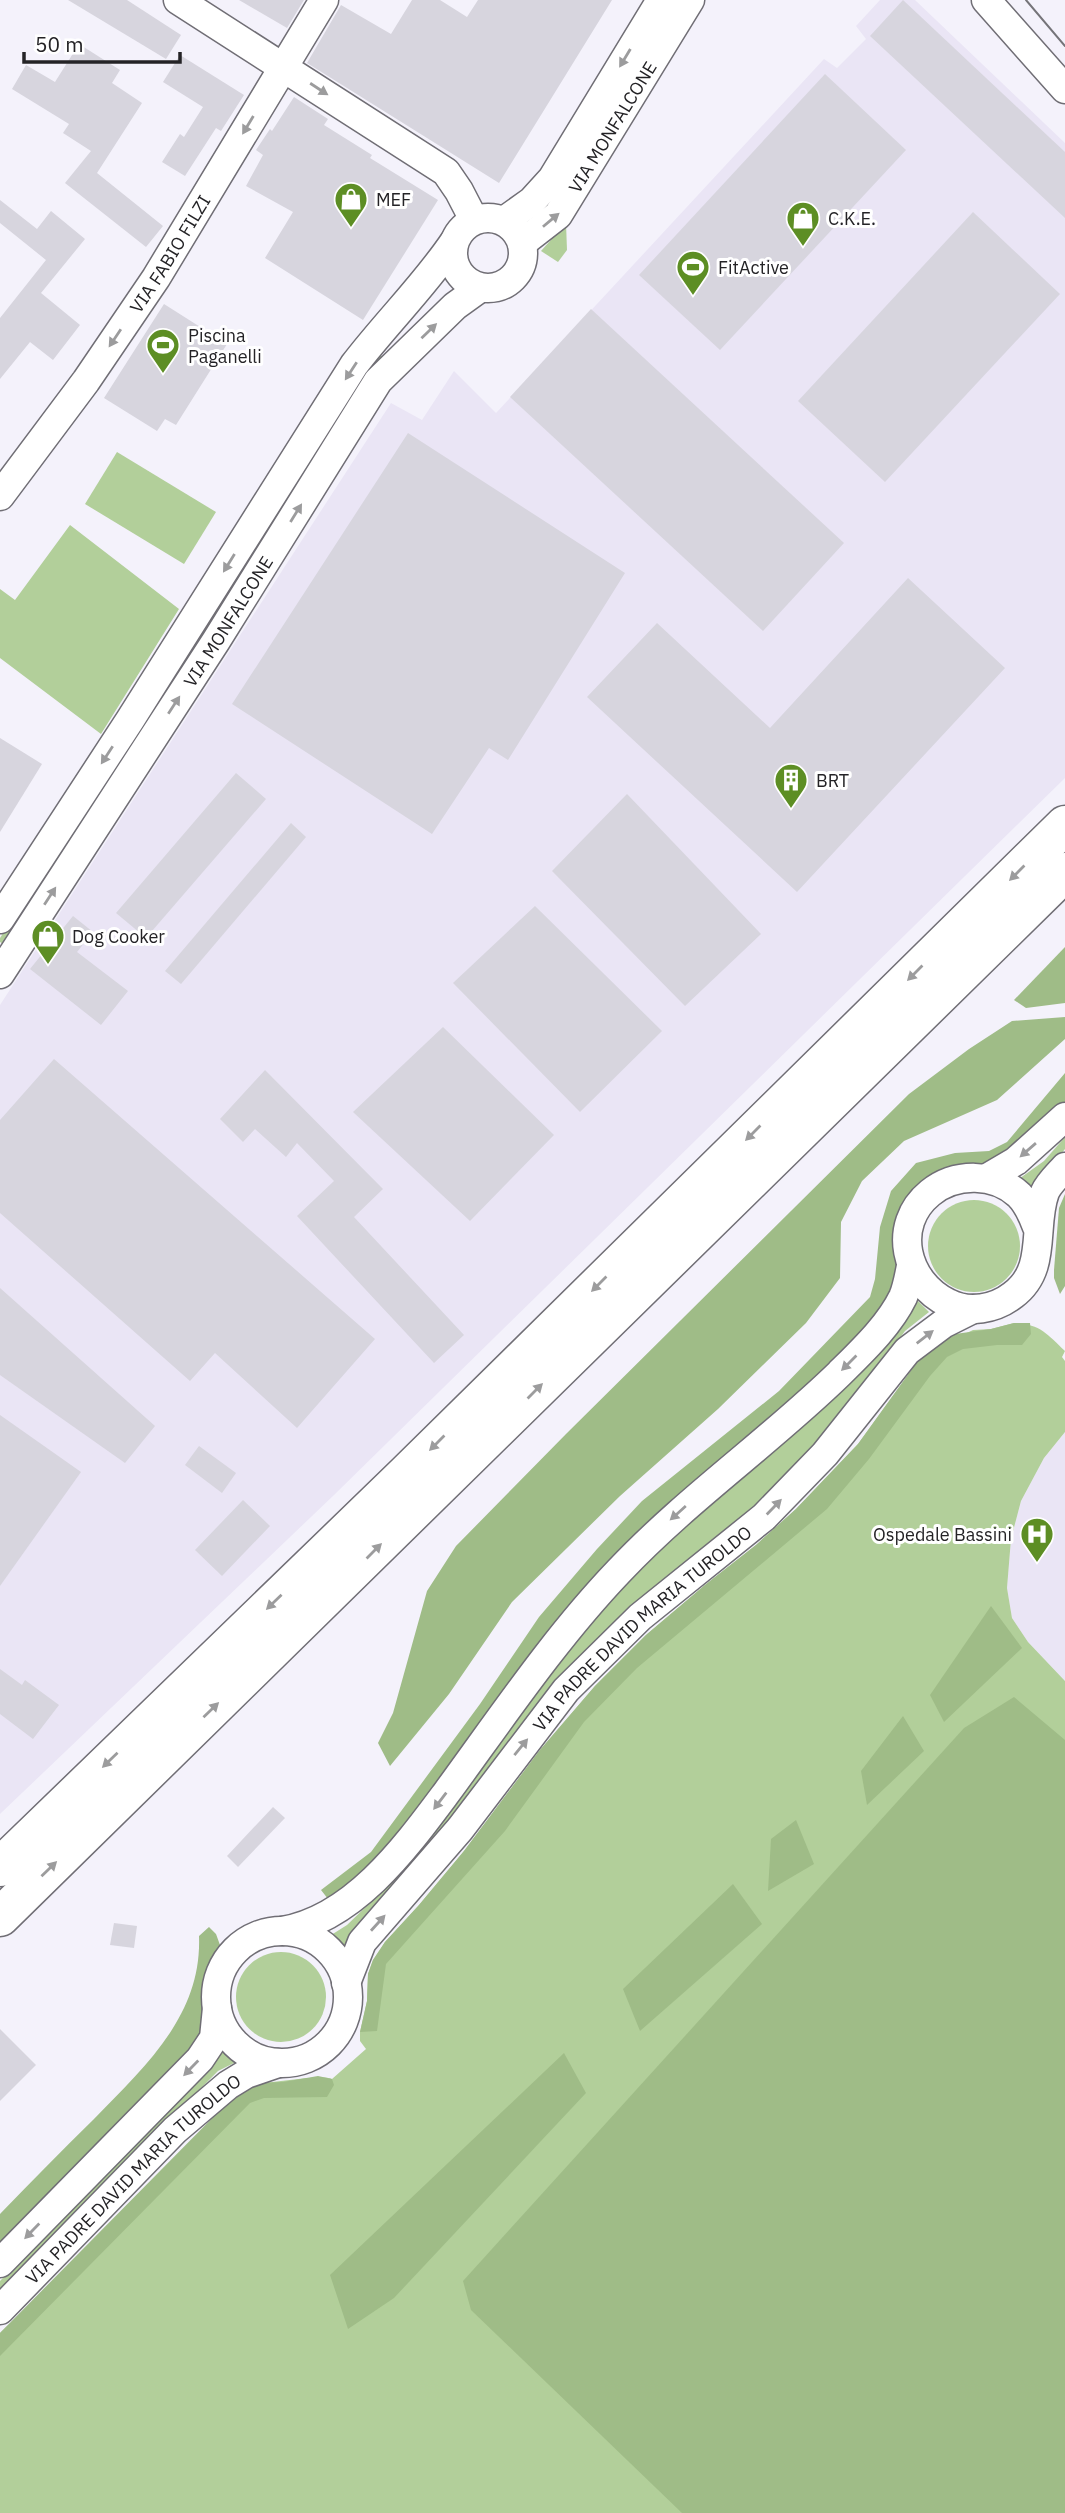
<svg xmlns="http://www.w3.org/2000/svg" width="1065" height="2513" font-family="'IBM Plex Sans',sans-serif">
  <rect width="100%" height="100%" fill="#f4f2fb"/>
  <g fill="#eae5f5">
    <polygon points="880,0 915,0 1065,143 1065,778 334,1495 0,1814 0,1005 391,403 422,420 454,371 496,413 824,59 837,68 866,39 856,26"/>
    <polygon points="1065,1432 1065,1681 1028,1642 1012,1618 1007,1588 1011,1539 1021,1501 1044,1458"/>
  </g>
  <g fill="#b2cf9a">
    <polygon points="566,223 567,250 558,262 541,251"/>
    <polygon points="378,354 385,358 6,946 0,942 0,938"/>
    <polygon points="117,452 216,512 184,564 85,504"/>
    <polygon points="70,525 179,609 101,734 0,658 0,589 15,600"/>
    <polygon points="1065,1137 1065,1149 1046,1172 1033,1197 1016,1181 1044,1161"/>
    <circle cx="974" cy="1246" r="46"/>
    <polygon points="912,1295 929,1312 905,1331 856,1398 772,1494 610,1626 538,1705 453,1820 347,1943 342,1952 328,1937 347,1925 377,1896 415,1852 540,1683 619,1585"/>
    <path d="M 1014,1323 C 1040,1324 1047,1334 1065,1351 L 1062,1357 L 1065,1361 L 1065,1432 L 1044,1458 L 1021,1501 L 1011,1539 L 1007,1588 L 1012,1618 L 1028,1642 L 1065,1681 L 1065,2513 L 0,2513 L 0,2333 L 258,2083 C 275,2083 321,2074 332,2079 L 366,2049 L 360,2041 L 360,2032 L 367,2001 L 368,1974 L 373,1960 L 385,1942 L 419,1905 L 464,1851 L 540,1750 L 595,1686 L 646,1635 L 705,1585 L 756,1545 L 796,1509 L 858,1444 L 923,1354 L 973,1330 L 991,1329 Z"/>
    <circle cx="281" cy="1997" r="45"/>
    <polygon points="220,2046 228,2056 238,2061 218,2071 0,2292 0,2281 186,2089"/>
  </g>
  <g fill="#9fbc87">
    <polygon points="1065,947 1065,1003 1026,1008 1014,1000"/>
    <polygon points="1065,1017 1065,1039 997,1100 904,1141 862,1181 841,1222 840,1278 806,1323 718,1409 620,1496 512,1602 449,1694 390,1766 378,1743 393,1713 427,1591 456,1546 566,1434 909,1094 969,1049 1012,1021"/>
    <polygon points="1065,1073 1065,1102 1026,1144 987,1167 894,1238 896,1266 893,1286 886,1305 863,1332 727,1462 420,1812 332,1904 321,1890 371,1852 480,1704 539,1617 597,1549 642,1501 779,1391 870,1297 875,1279 880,1227 891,1191 916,1163 955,1153 989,1151 1007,1142"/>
    <polygon points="1065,1194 1065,1286 1060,1294 1054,1278 1054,1270 1059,1208"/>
    <polygon points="1014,1323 1030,1323 1031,1334 1022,1345 997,1345 963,1349 947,1357 930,1376 869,1459 827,1509 637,1668 584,1722 505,1831 386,1964 377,2031 360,2032 367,2001 368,1974 373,1960 385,1942 419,1905 464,1851 540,1750 595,1686 646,1635 705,1585 756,1545 796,1509 858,1444 923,1354 937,1343 955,1334 991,1329"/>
    <polygon points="991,1606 1022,1648 944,1722 930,1695"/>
    <polygon points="1014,1697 1065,1740 1065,2513 682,2513 471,2310 463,2281 964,1728"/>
    <polygon points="903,1716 924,1751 867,1805 861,1771"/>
    <polygon points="796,1820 814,1864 768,1891 771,1839"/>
    <polygon points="733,1884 762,1924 640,2031 623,1989"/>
    <path d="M 209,1927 L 216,1934 L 220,1945 L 206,1977 L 201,2030 L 195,2044 L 0,2249 L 0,2214 C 31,2182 62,2150 94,2119 C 145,2066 202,2016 199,1936 Z"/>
    <polygon points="564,2053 586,2093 394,2298 348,2329 330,2275"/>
    <polygon points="318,2076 332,2079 334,2085 327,2097 264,2098 250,2103 0,2356 0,2333 237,2093 258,2083 283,2082"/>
  </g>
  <g fill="#d7d5de">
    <polygon points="68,0 127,0 181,35 166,59"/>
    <polygon points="239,0 304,0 287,28"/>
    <polygon points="412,0 440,0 467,17 478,0 612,0 499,183 307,63 341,5 391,34"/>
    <polygon points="903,0 1065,152 1065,218 870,36"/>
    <polygon points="79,44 120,70 112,83 142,103 97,173 163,226 146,247 65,183 91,151 63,133 69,124 12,89 26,65 55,82"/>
    <polygon points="180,55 244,95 221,131 216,128 185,176 162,162 180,134 184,137 203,107 163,82"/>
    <polygon points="825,74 906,150 720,350 639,275"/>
    <polygon points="294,97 328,119 324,125 372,155 370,158 438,200 363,320 265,258 293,212 246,186 263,155 256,150 270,129 272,131"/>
    <polygon points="0,200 37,229 51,211 85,239 41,293 80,325 53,360 30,342 0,379 0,318 46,260 0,223"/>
    <polygon points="973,212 1060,294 885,482 798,401"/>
    <polygon points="164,304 227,344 176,425 165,419 157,431 104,398"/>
    <polygon points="591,309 844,543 763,631 510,397"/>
    <polygon points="408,433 625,573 508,760 489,748 432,834 232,704"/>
    <polygon points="908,578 1005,668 797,892 587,697 657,623 770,728"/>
    <polygon points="0,738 42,764 0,832"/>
    <polygon points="236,773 266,799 146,938 116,913"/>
    <polygon points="627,794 761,934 685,1006 552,871"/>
    <polygon points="291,823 306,837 181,984 165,971"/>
    <polygon points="535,906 662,1031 580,1112 453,983"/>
    <polygon points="73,916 93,932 77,952 128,991 101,1025 30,969"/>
    <polygon points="443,1027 554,1135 470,1221 353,1112"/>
    <polygon points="54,1059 375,1339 297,1428 215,1353 190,1381 0,1213 0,1120"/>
    <polygon points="265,1070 383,1189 354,1217 464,1335 434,1363 297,1216 334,1181 297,1143 286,1157 255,1129 243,1142 220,1119"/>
    <polygon points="0,1288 155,1426 125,1463 0,1375"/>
    <polygon points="0,1415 81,1472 0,1586"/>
    <polygon points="199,1446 236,1473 222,1493 185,1465"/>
    <polygon points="243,1500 270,1526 222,1576 195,1550"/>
    <polygon points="0,1669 22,1685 25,1680 59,1705 33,1739 0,1714"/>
    <polygon points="273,1807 285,1818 238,1867 227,1856"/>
    <polygon points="114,1923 137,1926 134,1948 110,1945"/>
    <polygon points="0,2029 36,2065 0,2101"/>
  </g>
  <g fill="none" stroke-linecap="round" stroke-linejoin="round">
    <defs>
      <g id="minor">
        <polyline points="178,0 446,172 459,191 474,220"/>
        <polyline points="986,0 1065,89"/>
        <circle cx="488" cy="253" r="35"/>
        <polyline points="504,221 532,201 552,179 661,0"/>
        <path id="s1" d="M 522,243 L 558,215 L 690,0"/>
        <path id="s2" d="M 0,496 L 86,381 L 156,278 L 324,0"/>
        <path d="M 0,919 L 130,720 L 354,365 C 386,323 425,285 454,242"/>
        <path id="s3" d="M 0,974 L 216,641 L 378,381 L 455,306 L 480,288"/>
        <polyline points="987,1178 1016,1161 1065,1117"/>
        <path d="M 1037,1227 C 1033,1216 1028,1204 1019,1195 C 995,1173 956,1172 930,1193 C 891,1225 905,1282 948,1303 C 969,1314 995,1309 1013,1295 C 1048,1269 1032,1227 1045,1192 C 1049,1183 1059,1174 1065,1167"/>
        <path d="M 282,1931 C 354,1919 406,1847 447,1792 C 502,1717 555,1638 619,1571 C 687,1499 768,1443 839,1374 C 861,1352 889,1326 903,1297 C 907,1288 909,1276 911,1266"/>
        <circle cx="282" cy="1997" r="66"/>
        <path id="s4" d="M 346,1983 L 362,1942 L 460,1829 L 566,1690 L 640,1617 L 764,1517 L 825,1454 L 907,1351 L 943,1324 L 973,1309"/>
        <polyline points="0,2263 200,2059 214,2038 217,2008"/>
        <path id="s5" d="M 0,2310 L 175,2130 L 228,2085 L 246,2074 L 278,2063"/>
      </g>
      <g id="highway">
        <polyline points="0,1867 405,1475 1065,825"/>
        <polyline points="0,1917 1065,872"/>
      </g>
    </defs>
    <use href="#minor" stroke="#706e75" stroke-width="31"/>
    <use href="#highway" stroke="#706e75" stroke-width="41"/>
    <use href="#minor" stroke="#fff" stroke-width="28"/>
    <use href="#highway" stroke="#fff" stroke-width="38"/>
    <polyline stroke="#757479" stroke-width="2" points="1026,0 1065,46"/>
  </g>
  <defs><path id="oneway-solid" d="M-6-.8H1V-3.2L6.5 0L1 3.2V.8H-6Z" transform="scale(1.75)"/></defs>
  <g fill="#9c9c9d">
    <use href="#oneway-solid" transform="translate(625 58) rotate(121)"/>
    <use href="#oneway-solid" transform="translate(319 89) rotate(33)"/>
    <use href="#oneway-solid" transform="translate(248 125) rotate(121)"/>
    <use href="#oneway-solid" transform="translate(551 220) rotate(-40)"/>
    <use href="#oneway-solid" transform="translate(429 331) rotate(-44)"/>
    <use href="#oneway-solid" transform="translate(115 338) rotate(124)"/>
    <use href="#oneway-solid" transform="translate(351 371) rotate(123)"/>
    <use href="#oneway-solid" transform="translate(296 513) rotate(-58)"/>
    <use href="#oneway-solid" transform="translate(229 563) rotate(122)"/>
    <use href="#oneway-solid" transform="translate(174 705) rotate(-57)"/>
    <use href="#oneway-solid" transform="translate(107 755) rotate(123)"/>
    <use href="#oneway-solid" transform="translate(1017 873) rotate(135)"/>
    <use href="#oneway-solid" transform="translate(50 896) rotate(-57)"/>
    <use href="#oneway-solid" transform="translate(915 973) rotate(135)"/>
    <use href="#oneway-solid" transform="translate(753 1133) rotate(135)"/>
    <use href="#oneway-solid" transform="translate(1028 1150) rotate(139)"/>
    <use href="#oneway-solid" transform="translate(599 1284) rotate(135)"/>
    <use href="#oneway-solid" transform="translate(925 1337) rotate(-38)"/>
    <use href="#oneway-solid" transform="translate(849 1363) rotate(135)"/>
    <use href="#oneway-solid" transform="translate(535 1391) rotate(-45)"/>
    <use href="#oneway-solid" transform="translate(437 1443) rotate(135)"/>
    <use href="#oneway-solid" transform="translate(774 1507) rotate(-46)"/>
    <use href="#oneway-solid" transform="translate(678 1513) rotate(138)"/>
    <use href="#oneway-solid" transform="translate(374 1551) rotate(-45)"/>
    <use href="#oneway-solid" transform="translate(274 1602) rotate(136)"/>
    <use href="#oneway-solid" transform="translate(211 1710) rotate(-44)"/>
    <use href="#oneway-solid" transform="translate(521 1747) rotate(-51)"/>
    <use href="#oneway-solid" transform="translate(110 1760) rotate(136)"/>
    <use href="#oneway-solid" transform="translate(440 1801) rotate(127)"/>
    <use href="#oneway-solid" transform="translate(49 1869) rotate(-44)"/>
    <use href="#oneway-solid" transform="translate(378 1923) rotate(-48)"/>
    <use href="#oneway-solid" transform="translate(191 2068) rotate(134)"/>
    <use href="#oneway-solid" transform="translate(32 2231) rotate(134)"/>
  </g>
  <defs>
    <symbol id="shop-pin" viewBox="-11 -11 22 30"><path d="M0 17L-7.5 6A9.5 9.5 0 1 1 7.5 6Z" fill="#5d8e24" stroke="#fff"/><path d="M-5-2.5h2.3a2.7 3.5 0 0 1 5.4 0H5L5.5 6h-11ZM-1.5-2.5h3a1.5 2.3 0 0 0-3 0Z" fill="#fff"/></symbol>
    <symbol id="stadium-pin" viewBox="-11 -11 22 30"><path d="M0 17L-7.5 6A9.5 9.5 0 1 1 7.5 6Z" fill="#5d8e24" stroke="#fff"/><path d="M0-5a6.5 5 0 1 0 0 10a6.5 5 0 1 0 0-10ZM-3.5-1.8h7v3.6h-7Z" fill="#fff"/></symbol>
    <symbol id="building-pin" viewBox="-11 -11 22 30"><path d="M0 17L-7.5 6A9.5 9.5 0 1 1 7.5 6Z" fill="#5d8e24" stroke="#fff"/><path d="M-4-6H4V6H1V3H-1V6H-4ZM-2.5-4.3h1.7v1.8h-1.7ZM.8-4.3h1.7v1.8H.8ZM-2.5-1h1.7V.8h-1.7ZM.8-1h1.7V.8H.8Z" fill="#fff"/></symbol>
    <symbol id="hospital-pin" viewBox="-11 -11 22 30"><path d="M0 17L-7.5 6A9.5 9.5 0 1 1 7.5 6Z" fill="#5d8e24" stroke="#fff"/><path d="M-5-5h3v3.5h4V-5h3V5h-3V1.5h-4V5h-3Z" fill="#fff"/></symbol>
  </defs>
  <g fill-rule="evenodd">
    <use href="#shop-pin" x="332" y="180" width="38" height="52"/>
    <use href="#shop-pin" x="784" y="199" width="38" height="52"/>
    <use href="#stadium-pin" x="674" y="248" width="38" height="52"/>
    <use href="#stadium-pin" x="144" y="326" width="38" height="52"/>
    <use href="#building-pin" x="772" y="761" width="38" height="52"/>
    <use href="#shop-pin" x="29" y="917" width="38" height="52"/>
    <use href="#hospital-pin" x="1018" y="1515" width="38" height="52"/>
  </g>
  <g text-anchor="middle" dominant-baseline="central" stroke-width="6" stroke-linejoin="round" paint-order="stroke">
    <g font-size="18" fill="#242326" stroke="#fff">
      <text stroke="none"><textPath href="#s1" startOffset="149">VIA MONFALCONE</textPath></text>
      <text stroke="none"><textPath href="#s2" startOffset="296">VIA FABIO FILZI</textPath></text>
      <text stroke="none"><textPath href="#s3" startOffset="420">VIA MONFALCONE</textPath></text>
      <text stroke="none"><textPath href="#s4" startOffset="466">VIA PADRE DAVID MARIA TUROLDO</textPath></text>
      <text stroke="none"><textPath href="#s5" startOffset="187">VIA PADRE DAVID MARIA TUROLDO</textPath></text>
    </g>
    <g font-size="18" fill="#242326" stroke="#fff" text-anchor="start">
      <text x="376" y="199">MEF</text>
      <text x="828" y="218">C.K.E.</text>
      <text x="718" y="267">FitActive</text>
      <text x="188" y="335">Piscina<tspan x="188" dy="21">Paganelli</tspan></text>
      <text x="816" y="780">BRT</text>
      <text x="72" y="936">Dog Cooker</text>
      <text x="1012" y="1534" text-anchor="end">Ospedale Bassini</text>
    </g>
  </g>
  <path d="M24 52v10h156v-10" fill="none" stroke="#242326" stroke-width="3.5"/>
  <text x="35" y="52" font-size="21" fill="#242326" stroke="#ffffff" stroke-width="5" paint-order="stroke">50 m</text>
</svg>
